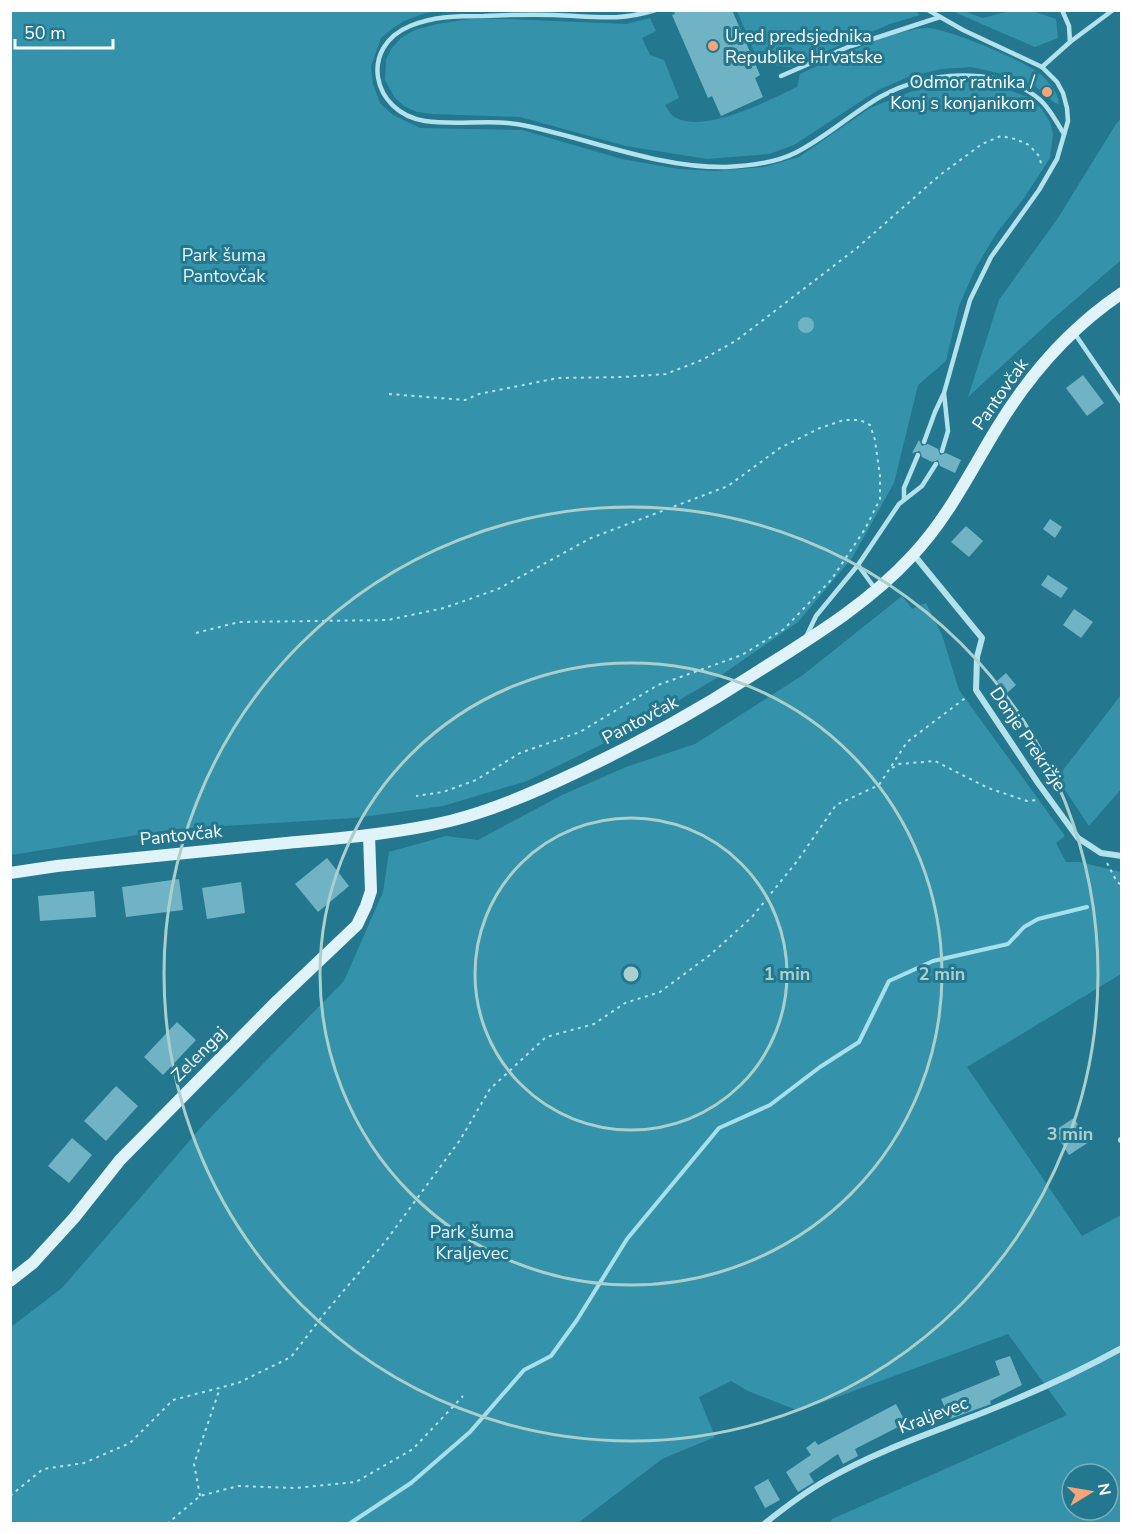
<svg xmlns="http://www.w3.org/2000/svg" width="1132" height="1534" font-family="'Nunito Sans',sans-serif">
  <rect width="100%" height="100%" fill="#23788f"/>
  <g fill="#3493aa" fill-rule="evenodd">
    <polygon points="11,10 442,11 425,13 404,21 393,28 381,38 371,66 373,84 380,103 393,115 420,128 522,130 622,159 678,169 716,171 764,167 799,157 870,108 910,92 948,82 979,82 1007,89 1027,97 1041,108 1050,122 1053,134 1050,158 1024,198 996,234 975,269 959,306 946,361 918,385 894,483 852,558 798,622 720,676 619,736 527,781 443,806 354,818 175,829 11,855"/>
    <polygon points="914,10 920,15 890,24 789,67 759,63 737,11"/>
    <polygon points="952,11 964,11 983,18 1009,11 1032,11 1056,19 1058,38 1035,47"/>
    <path d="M 650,18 L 656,31 L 642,38 L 650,55 L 664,60 L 679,98 L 665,105 C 667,108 670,114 673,116 C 702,136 769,100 797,87 L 800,74 C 834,59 888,31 925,28 C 943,26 1025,61 1040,74 C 1048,81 1059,93 1059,104 L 1055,103 L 1035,86 L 1016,77 L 971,67 L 941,69 L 908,77 L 878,90 L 794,145 L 769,154 L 707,159 L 626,146 L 520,117 L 432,114 L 417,112 L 404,106 L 395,98 L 385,80 L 386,60 L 391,49 L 401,38 L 415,30 L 437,24 L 470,19 L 505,19 L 626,24 Z"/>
    <polygon points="1121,118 1121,260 1055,317 968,397 999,300 1058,218 1116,124"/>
    <path d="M 902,596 L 912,609 L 926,603 L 942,635 L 959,690 L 1065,836 L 1056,843 L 1066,862 L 1080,862 L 1121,872 L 1121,974 L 967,1067 L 1082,1236 L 1121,1215 L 1121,1523 L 830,1523 L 832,1519 L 1067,1415 L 1008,1334 L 799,1411 L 748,1391 L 731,1381 L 699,1397 L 715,1437 L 662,1459 L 578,1523 L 11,1524 L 11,1327 L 62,1288 L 205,1123 L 344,981 L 383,892 L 389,852 L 446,836 L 478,840 L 562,795 L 626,767 L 695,744 L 803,675 ZM 1072,1474 L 1108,1474 L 1108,1510 L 1072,1510 Z"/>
    <polygon points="1121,695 1121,789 1089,826 1057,778"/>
  </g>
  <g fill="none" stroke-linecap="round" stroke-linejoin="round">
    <polyline stroke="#a7e0ed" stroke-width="4" points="349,1524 411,1483 470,1432 524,1370 551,1356 577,1320 627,1239 719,1128 770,1105 820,1067 859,1042 889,981 933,961 1008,944 1024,927 1038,919 1087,907"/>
  </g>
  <g fill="#70b3c5">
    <polygon points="673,10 732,10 760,75 755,78 763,97 721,116 712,96 708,98 672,15 675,14"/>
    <circle cx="806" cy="325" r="8"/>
    <polygon points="1083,375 1104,403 1087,416 1066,388"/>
    <polygon points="919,440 922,446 928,444 938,449 940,455 946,453 961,460 955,473 940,466 938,460 932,462 922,457 920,451 912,453"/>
    <polygon points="1050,519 1062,527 1055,538 1043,529"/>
    <polygon points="966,526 983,541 969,557 951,542"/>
    <polygon points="1048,575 1068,588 1061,598 1041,585"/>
    <polygon points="1074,609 1093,622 1081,638 1063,625"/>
    <polygon points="1006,673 1016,685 1007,693 997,681"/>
    <polygon points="327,858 349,886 318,912 295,884"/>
    <polygon points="179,879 183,910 126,917 122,887"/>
    <polygon points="241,882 245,913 207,919 202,888"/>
    <polygon points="94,891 96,917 40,921 38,896"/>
    <polygon points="177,1022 196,1040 163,1075 144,1057"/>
    <polygon points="116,1086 138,1106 106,1141 84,1121"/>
    <polygon points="1074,1118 1089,1142 1069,1155 1054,1131"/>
    <polygon points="72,1138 92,1155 69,1183 48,1166"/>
    <polygon points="1010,1356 1022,1385 990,1401 991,1404 950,1419 941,1399 1000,1375 995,1361"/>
    <polygon points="896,1404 906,1423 855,1449 858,1456 843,1464 838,1454 809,1474 814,1482 798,1492 786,1472 811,1455 806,1448 815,1441 818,1445"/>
    <polygon points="768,1479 780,1500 765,1508 754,1487"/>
  </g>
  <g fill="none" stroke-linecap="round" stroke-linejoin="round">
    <g stroke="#b3e1ec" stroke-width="2" stroke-dasharray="3 4.5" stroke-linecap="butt">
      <polyline points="389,394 465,400 479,394 558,378 624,377 666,374 702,360 737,340 857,248 940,175 982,144 1001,136 1015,139 1029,145 1039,156 1042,167"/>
      <polyline points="196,633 239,622 388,620 444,608 498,589 591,538 728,486 780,448 820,428 844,420 860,420 870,425 875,440 880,476 880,499 865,529 831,580 784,629 742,655 658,685 580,732 520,753 476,780 443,792 416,796"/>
      <polyline points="892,768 899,764 935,761 988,788 1027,801 1039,800"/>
      <polyline points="1107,863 1117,882 1122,885"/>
      <polyline points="10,1496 43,1469 84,1463 130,1443 173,1400 238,1383 291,1357 324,1314 385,1242 460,1140 490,1089 546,1037 594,1024 625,1003 660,992 710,955 752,917 798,860 836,805 879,785 907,742 968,696"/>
      <polyline points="200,1496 194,1464 220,1388"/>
      <polyline points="167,1524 200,1496 238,1486 295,1488 356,1482 413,1449 463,1396"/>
    </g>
    <g stroke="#b3e1ec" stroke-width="4.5">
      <path d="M 655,10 C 618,22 591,16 554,15 C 530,14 507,15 484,16 C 458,16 434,16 410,26 C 359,47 371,112 425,121 C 458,126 494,118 527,126 C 593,140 658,168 726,167 C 748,166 775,163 795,153 C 825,138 851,114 880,97 C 925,72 997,64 1039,99 C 1049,107 1057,123 1064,134"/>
      <polyline points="928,10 963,30 1042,67 1057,82 1063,93 1067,108 1068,121 1057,159 1039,190 991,257 970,300 944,393 948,431 942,451"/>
      <polyline points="1070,42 1113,10"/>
      <polyline points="1042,67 1070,42 1069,26 1062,10"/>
      <polyline points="781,76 848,47 940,17"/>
      <polyline points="1075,334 1122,403"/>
      <polyline points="924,442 935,412 943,395"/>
      <polyline points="904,499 904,488 918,455"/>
      <polyline points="876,590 858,565 899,504 922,486 936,464"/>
      <polyline points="806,637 816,616 858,565"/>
    </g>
    <g stroke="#b3e1ec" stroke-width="6">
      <polyline points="914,555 982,638 977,657 976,690 1038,783 1078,838 1101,853 1122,856"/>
      <polyline points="1121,1140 1122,1140"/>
      <path d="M 764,1524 C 784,1508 805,1492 828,1479 C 880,1449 937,1431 992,1409 C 1037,1391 1080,1371 1122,1348"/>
    </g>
    <g stroke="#dff3f9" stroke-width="12">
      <path d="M 10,873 L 57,866 C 133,858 209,851 286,843 C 341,838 396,834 450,821 C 494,810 535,792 575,773 C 637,744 697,711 754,674 C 809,639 868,604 912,556 C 948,518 970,472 997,428 C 1029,375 1070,328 1122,293"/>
      <polyline points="10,1281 33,1263 74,1218 120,1160 277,1001 357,925 366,906 371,891 369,835"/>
    </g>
  </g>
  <g fill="none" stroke="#abcfcc" stroke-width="3">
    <circle cx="631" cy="974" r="156"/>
    <circle cx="631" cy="974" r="311"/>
    <circle cx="631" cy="974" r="467"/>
  </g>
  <g fill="#f7a576" stroke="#23788f" stroke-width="2">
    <circle cx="713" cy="46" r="6"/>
    <circle cx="1047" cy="92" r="6"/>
  </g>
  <g text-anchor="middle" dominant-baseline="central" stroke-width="6" stroke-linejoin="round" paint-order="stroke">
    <g font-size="18" fill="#fff" stroke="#23788f" text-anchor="start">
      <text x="725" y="36">Ured predsjednika<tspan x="725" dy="21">Republike Hrvatske</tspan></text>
      <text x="1035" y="82" text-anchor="end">Odmor ratnika /<tspan x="1035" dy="21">Konj s konjanikom</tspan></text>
    </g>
    <g font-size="18" fill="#e4f6fb" stroke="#23788f">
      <text x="224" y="255">Park šuma<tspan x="224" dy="21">Pantovčak</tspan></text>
      <text x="472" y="1232">Park šuma<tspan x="472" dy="21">Kraljevec</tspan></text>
    </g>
    <g font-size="18" fill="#fff" stroke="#23788f">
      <text transform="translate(1000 394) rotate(-55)">Pantovčak</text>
      <text transform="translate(640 720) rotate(-28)">Pantovčak</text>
      <text transform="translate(1028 739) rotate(56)">Donje Prekrižje</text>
      <text transform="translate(181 835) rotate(-6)">Pantovčak</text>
      <text transform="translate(199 1054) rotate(-45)">Zelengaj</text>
      <text transform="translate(933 1415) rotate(-21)">Kraljevec</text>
    </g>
  </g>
  <circle cx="631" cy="974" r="9" fill="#abcfcc" stroke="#23788f" stroke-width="3"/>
  <g font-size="18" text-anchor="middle" font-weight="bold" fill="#abcfcc" stroke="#23788f" stroke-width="6" stroke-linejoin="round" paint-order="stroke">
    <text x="787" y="980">1 min</text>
    <text x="942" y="980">2 min</text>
    <text x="1070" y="1140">3 min</text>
  </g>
  <rect width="1132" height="1534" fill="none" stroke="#ffffff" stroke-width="24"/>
  <g transform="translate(1090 1492) rotate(79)"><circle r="28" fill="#23788f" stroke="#7baebc" stroke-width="1.5"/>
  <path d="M0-4.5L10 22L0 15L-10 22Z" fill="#f7a576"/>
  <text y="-9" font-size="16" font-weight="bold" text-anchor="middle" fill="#ffffff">N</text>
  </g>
  <path d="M15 39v9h98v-9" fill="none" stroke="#ffffff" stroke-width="3"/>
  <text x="24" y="39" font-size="18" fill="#ffffff" stroke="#23788f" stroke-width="4.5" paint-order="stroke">50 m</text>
</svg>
